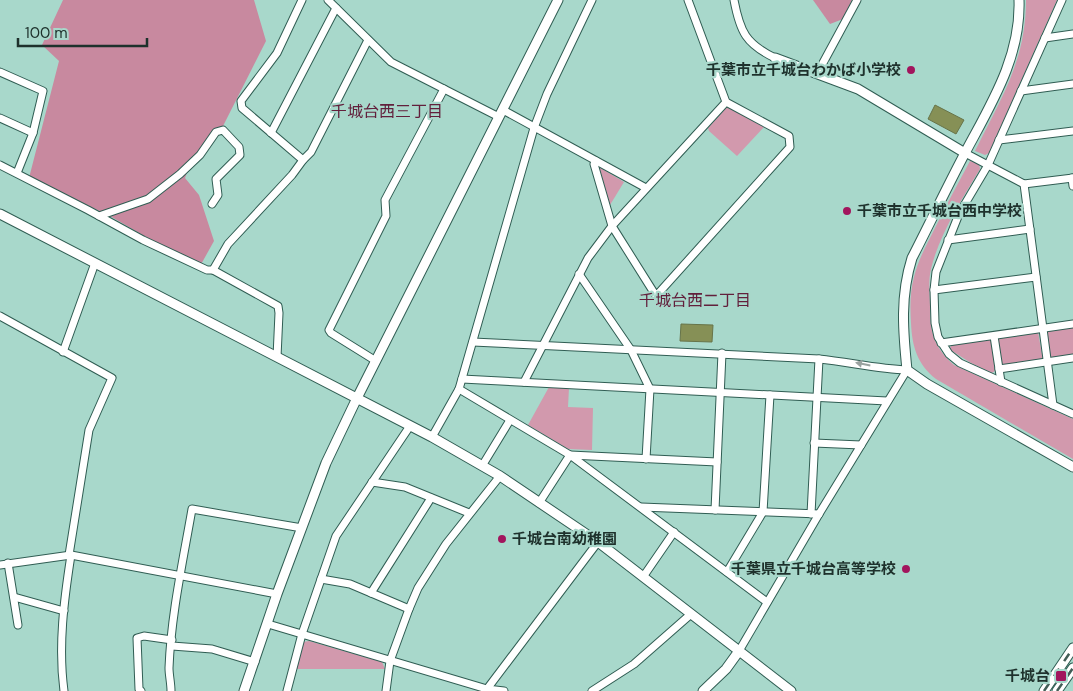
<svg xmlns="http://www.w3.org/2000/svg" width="1073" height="691" font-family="'DM Sans','Noto Sans JP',sans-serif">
  <rect width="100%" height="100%" fill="#a8d8cb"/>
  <g fill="#d299ad">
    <path d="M 1026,0 L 1057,0 L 989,153 L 985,155 L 975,151 C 1001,98 1026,61 1026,0 Z"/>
    <polygon points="726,108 731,108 764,127 737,156 709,131 708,128"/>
    <path d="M 970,161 L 979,164 L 980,169 C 962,199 939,235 931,269 C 928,281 930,295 930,307 C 930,333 934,347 954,365 L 1073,419 L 1073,459 L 936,379 C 917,364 912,346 911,323 C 910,307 910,292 914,277 C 918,260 927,244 935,228 C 946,206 958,183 970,161 Z"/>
    <polygon points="599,167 624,182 610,205 598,169"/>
    <polygon points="1073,327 1073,356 1048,360 1045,334 1048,330"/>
    <polygon points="1038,332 1043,360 1000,367 997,340 999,338"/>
    <polygon points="989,339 991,341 995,371 992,373 971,363 949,349 952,345"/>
    <polygon points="549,387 569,388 568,407 593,408 592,450 568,449 528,425"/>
    <polygon points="309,641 382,662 385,669 296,669 303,642"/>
  </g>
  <g fill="#c8899f">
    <polygon points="63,0 254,0 266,41 220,132 191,162 185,178 199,195 214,241 199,268 110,216 29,178 59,61 42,45"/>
    <polygon points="813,0 852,0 843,19 830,24"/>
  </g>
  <g fill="#869056" stroke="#677449">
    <polygon points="935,105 964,120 956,134 928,119"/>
    <polygon points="681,324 713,325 712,342 680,341"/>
  </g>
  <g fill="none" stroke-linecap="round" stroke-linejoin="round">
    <defs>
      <g id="minor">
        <polyline points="302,0 277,53 241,101 242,108 303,160"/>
        <polyline points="328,0 391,62 499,117"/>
        <path d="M 734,0 C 740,32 746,44 775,58"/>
        <polyline points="1062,0 988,165 959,214 936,272 934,290 935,323 938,337 949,354 960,363 1073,414"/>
        <polyline points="1045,38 1073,34"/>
        <polyline points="0,72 43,91 33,133 17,173"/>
        <polyline points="817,74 857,0"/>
        <polyline points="1021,91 1073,84"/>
        <polyline points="503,110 646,188"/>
        <polyline points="0,118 33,133"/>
        <polyline points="271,133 336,8"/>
        <polyline points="999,140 1073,131"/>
        <polyline points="965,153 1024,184 1073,178"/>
        <polyline points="596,161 594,164 612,226 656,296 790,147 789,136 726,102 688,0"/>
        <polyline points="0,165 88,210 143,240 207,270 213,270"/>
        <polyline points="1072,178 1073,186"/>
        <polyline points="1024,184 1053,405"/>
        <polyline points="99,216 148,199 180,174 200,155 216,132 223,130 239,147 240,155 216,179 218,195 212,204"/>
        <polyline points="948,240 1030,229"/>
        <polyline points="579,274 631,350 650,389 646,459"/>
        <polyline points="934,290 1036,277"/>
        <polyline points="0,316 112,378 89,430 69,555"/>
        <polyline points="994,336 1001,382"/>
        <path d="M 473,342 L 819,359 C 849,362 878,369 907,370"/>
        <polyline points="941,343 1073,324"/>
        <polyline points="63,352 95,263"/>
        <polyline points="277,357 279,313 278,306 213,270 228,244 292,175 303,160 311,152 368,40"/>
        <polyline points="376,361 331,333 329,330 386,216 385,200 444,89"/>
        <polyline points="999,369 1073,358"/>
        <polyline points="462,379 887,401"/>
        <polyline points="524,382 588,258 612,226 726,102"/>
        <polyline points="459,389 570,455 767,602"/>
        <polyline points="432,437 459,389 534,128 547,94 592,0"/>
        <polyline points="814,443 861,445"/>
        <polyline points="482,466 510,420"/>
        <polyline points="372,482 405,487 469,513"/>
        <polyline points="539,503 570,455 717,462"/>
        <polyline points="641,507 819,514"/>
        <polyline points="715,510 722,353"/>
        <polyline points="811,514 819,359"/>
        <polyline points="8,563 18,625"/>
        <polyline points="0,565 71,555 277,594"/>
        <polyline points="727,572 763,512 770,395"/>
        <polyline points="643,577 674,532"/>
        <polyline points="321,579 350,584 409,609"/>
        <polyline points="371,593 431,498"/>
        <polyline points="14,597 64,611"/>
        <polyline points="268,624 487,689 504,691"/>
        <polyline points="172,646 212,649 255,662"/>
        <polyline points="739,651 819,514 907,370"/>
        <polyline points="487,689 598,542"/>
        <path d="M 64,691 C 58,646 64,600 71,555"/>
        <polyline points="141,691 139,689 137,638 144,636 172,640"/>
        <path d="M 171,691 C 171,683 169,675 169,668 C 171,615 183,561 192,509 L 302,528"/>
        <polyline points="287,691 302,634 336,536 410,426"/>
        <polyline points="386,691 390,661 409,609 418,588 446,544 500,476"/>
        <polyline points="592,691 634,664 691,614"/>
      </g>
      <g id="tertiary">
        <path d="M 1019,0 C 1021,57 991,104 965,153 C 947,187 930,223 912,258 C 900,296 903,331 907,370 L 927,384 L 1073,467"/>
        <polyline points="775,58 858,89 965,153"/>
        <polyline points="0,214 432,437 500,476 598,542 791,691"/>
        <polyline points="244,691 277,594 326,463 357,398 558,0"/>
        <polyline points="703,691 726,669 739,651"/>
        <polyline points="1044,691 1073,648"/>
        <polyline points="1057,691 1073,668"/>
      </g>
    </defs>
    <use href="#minor" stroke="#305d53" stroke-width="9"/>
    <use href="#tertiary" stroke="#305d53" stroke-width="11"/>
    <use href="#minor" stroke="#fff" stroke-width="7"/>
    <use href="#tertiary" stroke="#fff" stroke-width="9"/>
    <g stroke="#425d56" stroke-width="2.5" stroke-dasharray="9 9" stroke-linecap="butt">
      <polyline points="1044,691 1073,648"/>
      <polyline points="1057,691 1073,668"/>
    </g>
  </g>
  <defs><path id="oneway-solid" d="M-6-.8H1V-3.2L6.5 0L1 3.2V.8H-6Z" transform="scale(1.25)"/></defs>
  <use fill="#9aa2a0" href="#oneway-solid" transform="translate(863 364) rotate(-169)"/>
  <g fill="#a2155d" stroke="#a8d8cb" stroke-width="2">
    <circle cx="911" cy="70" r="5"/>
    <circle cx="847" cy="211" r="5"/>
    <circle cx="502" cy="539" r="5"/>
    <circle cx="906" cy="569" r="5"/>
    <rect x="1055" y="670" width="12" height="12" rx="2.5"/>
  </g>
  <g text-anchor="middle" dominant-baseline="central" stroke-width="4.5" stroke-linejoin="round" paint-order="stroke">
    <g font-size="15" font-weight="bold" fill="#1e312c" stroke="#a8d8cb" text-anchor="end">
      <text x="901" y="70">千葉市立千城台わかば小学校</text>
      <text x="857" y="211" text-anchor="start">千葉市立千城台西中学校</text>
      <text x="512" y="539" text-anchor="start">千城台南幼稚園</text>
      <text x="896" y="569">千葉県立千城台高等学校</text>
      <text x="1050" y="676">千城台</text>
    </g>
    <g font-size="16" fill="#62203c" stroke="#a8d8cb">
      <text x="387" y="111">千城台西三丁目</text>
      <text x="695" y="300">千城台西二丁目</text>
    </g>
  </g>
  <path d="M18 38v8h129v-8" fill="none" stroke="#1e312c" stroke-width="2.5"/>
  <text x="25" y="38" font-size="15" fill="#1e312c" stroke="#a8d8cb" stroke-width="4" paint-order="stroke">100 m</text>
</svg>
